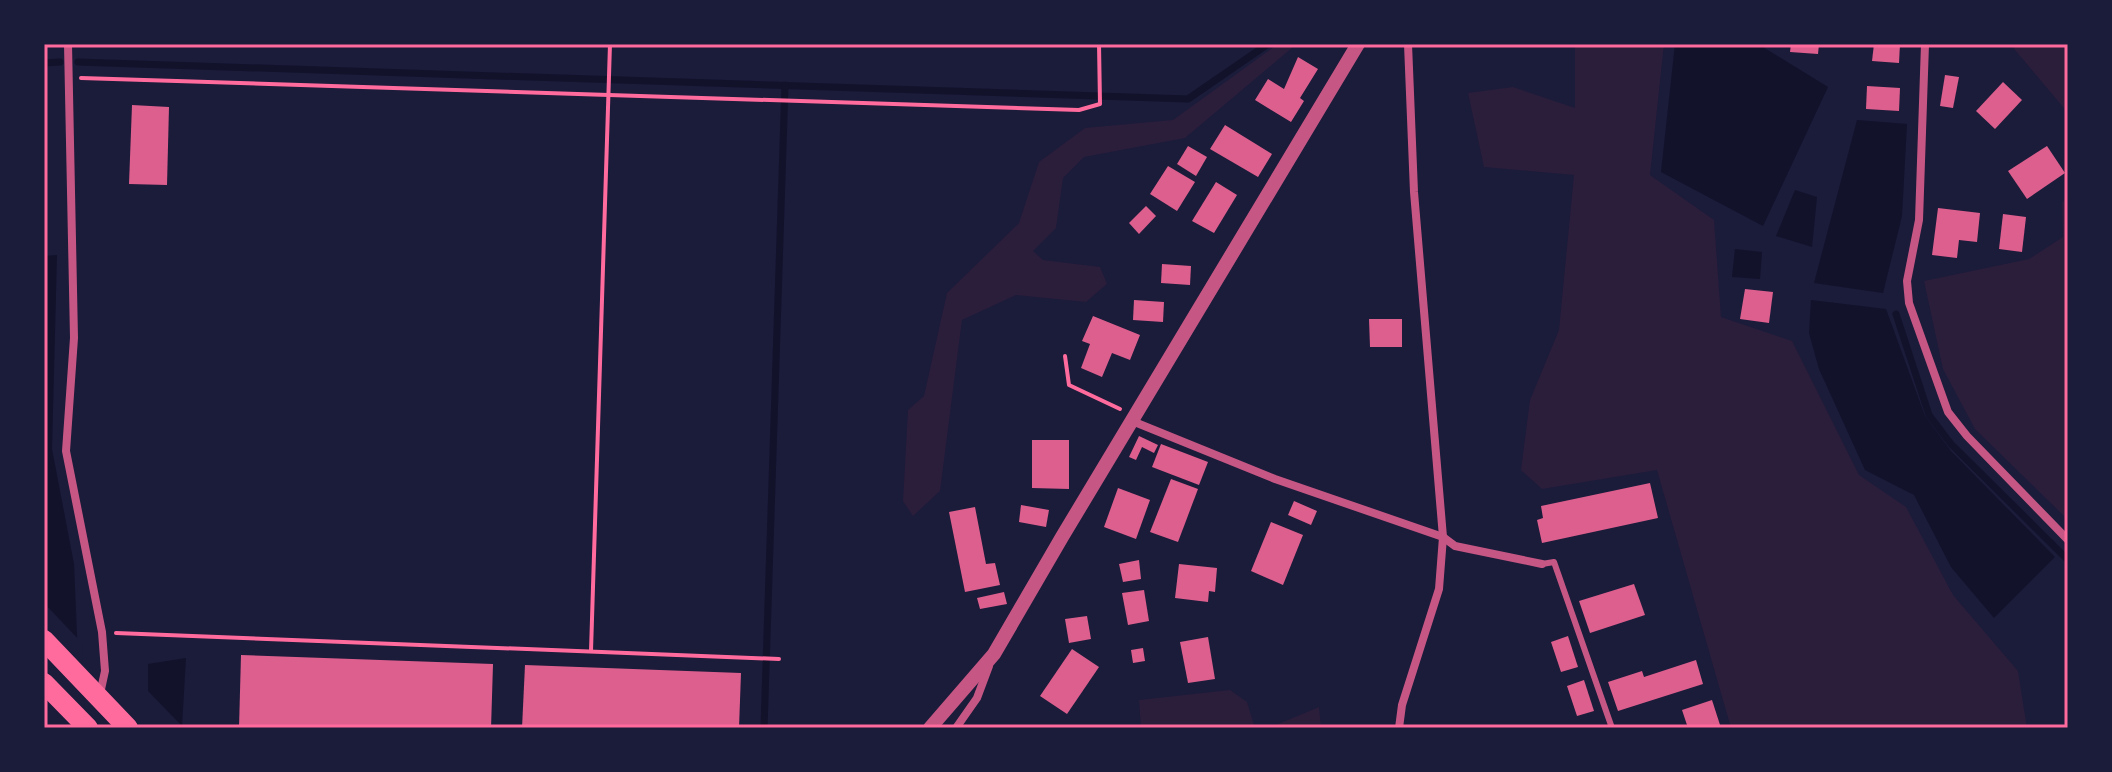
<svg xmlns="http://www.w3.org/2000/svg" width="2112" height="772" font-family="Mulish,sans-serif">
  <rect width="100%" height="100%" fill="#1b1b3a"/>
  <g fill="#2a1e3b">
    <polygon points="1278,44 1293,47 1185,138 1084,157 1063,178 1056,228 1033,251 1043,260 1100,267 1107,284 1086,302 1016,295 962,320 940,491 913,516 903,501 908,410 924,396 947,293 1019,223 1039,162 1085,128 1173,120"/>
    <polygon points="1575,44 1664,44 1650,175 1714,220 1721,317 1792,341 1859,475 1906,507 1953,595 2018,671 2027,728 1731,728 1657,470 1542,489 1521,470 1530,400 1559,330 1574,175 1484,167 1468,93 1513,87 1575,108"/>
    <polygon points="2010,44 2068,44 2068,113"/>
    <polygon points="2068,194 2068,520 1975,429 1943,369 1924,281 2029,259 2063,237 2062,203"/>
    <polygon points="1230,690 1247,702 1255,728 1141,728 1139,700"/>
    <polygon points="1319,707 1321,728 1269,728"/>
  </g>
  <g fill="#12122b">
    <polygon points="1675,44 1758,44 1828,87 1763,226 1661,172"/>
    <polygon points="1857,120 1907,124 1902,216 1883,293 1814,283"/>
    <polygon points="1795,190 1817,197 1812,247 1776,236"/>
    <polygon points="1735,249 1762,252 1760,279 1732,277"/>
    <polygon points="57,255 52,449 74,564 81,728 44,728 44,256"/>
    <polygon points="1811,300 1886,309 1925,416 1951,451 2055,557 1994,618 1951,567 1914,495 1865,470 1819,369 1809,333"/>
    <polygon points="186,658 182,726 148,691 148,664"/>
  </g>
  <polygon fill="#1b1b3a" points="44,603 82,643 85,728 50,728 44,722"/>
  <g fill="none" stroke-linecap="round" stroke-linejoin="round">
    <g stroke="#12122b" stroke-width="7">
      <polyline points="78,62 1188,99 1268,44"/>
      <polyline points="44,63 60,62"/>
      <polyline points="1896,314 1929,415 1951,444 2068,560"/>
      <polyline points="764,728 785,85"/>
    </g>
  </g>
  <g fill="#dd5f8e">
    <polygon points="1791,44 1819,44 1818,54 1790,52"/>
    <polygon points="1874,44 1900,44 1899,63 1872,61"/>
    <polygon points="1298,57 1318,69 1300,98 1304,101 1291,122 1255,100 1268,79 1284,89"/>
    <polygon points="1945,75 1959,77 1953,108 1940,106"/>
    <polygon points="2003,82 2022,100 1995,129 1976,111"/>
    <polygon points="1867,86 1900,88 1899,111 1866,109"/>
    <polygon points="132,105 169,107 167,185 129,184"/>
    <polygon points="1225,125 1272,154 1258,177 1210,149"/>
    <polygon points="1188,146 1207,157 1196,176 1177,164"/>
    <polygon points="2047,146 2065,173 2027,199 2008,171"/>
    <polygon points="1168,166 1195,182 1177,211 1150,194"/>
    <polygon points="1216,182 1237,195 1214,233 1192,221"/>
    <polygon points="1146,206 1156,216 1139,234 1129,223"/>
    <polygon points="1938,208 1980,213 1977,242 1959,240 1957,258 1932,255"/>
    <polygon points="2003,214 2026,217 2022,252 1999,249"/>
    <polygon points="1162,264 1191,266 1190,285 1161,283"/>
    <polygon points="1745,289 1773,292 1769,323 1740,319"/>
    <polygon points="1134,300 1164,302 1163,322 1133,320"/>
    <polygon points="1093,316 1140,335 1130,360 1112,353 1102,377 1081,368 1090,344 1082,341"/>
    <polygon points="1369,319 1402,319 1402,347 1370,347"/>
    <polygon points="1139,436 1158,445 1154,453 1142,447 1136,460 1129,457"/>
    <polygon points="1032,440 1069,440 1069,489 1032,488"/>
    <polygon points="1161,444 1208,462 1199,485 1152,467"/>
    <polygon points="1171,479 1198,489 1178,542 1150,532"/>
    <polygon points="1650,483 1658,518 1542,543 1537,520 1543,518 1541,506"/>
    <polygon points="1118,488 1150,500 1136,539 1104,527"/>
    <polygon points="1294,501 1317,511 1311,525 1288,515"/>
    <polygon points="1021,505 1049,510 1046,527 1019,522"/>
    <polygon points="975,507 986,564 995,563 1000,585 965,592 949,512"/>
    <polygon points="1271,522 1303,535 1283,585 1251,571"/>
    <polygon points="1139,560 1141,579 1123,582 1119,564"/>
    <polygon points="1179,564 1217,568 1215,592 1209,591 1208,602 1175,598"/>
    <polygon points="1634,584 1645,615 1590,633 1579,601"/>
    <polygon points="1144,590 1149,621 1128,625 1122,593"/>
    <polygon points="1004,592 1007,604 980,609 977,598"/>
    <polygon points="1087,616 1091,639 1069,643 1065,619"/>
    <polygon points="1568,636 1578,667 1561,672 1551,642"/>
    <polygon points="1208,637 1215,679 1188,683 1180,642"/>
    <polygon points="1143,648 1145,661 1133,663 1131,650"/>
    <polygon points="1072,649 1099,667 1067,714 1040,696"/>
    <polygon points="241,655 493,664 491,728 239,728"/>
    <polygon points="1696,660 1703,684 1618,711 1608,682 1642,671 1644,677"/>
    <polygon points="525,665 741,673 739,728 522,728"/>
    <polygon points="1584,680 1594,711 1577,716 1567,686"/>
    <polygon points="1712,700 1721,728 1688,728 1682,710"/>
  </g>
  <g fill="none" stroke-linecap="round" stroke-linejoin="round">
    <g stroke="#ff6b9d" stroke-width="4">
      <polyline points="81,78 1079,110 1100,104 1099,44"/>
      <polyline points="1065,356 1069,385 1120,409"/>
      <polyline points="116,633 779,659"/>
      <polyline points="591,651 610,44"/>
    </g>
    <polyline stroke="#c65784" stroke-width="6" points="1542,564 1554,562 1612,728"/>
    <g stroke="#c65784" stroke-width="8">
      <polyline points="68,44 74,338 66,451 102,632 105,671 100,694"/>
      <polyline points="1925,44 1919,220 1907,281 1909,303 1948,412 1967,436 2068,540"/>
      <polyline points="1132,421 1275,479 1443,537 1455,546 1542,564"/>
      <polyline points="956,728 977,698 989,666"/>
      <polyline points="1399,728 1402,705 1439,589 1443,537 1414,192 1408,44"/>
    </g>
    <polyline stroke="#c65784" stroke-width="14" points="930,728 994,654 1062,537 1358,44"/>
    <g stroke="#ff6b9d" stroke-width="20">
      <polyline points="44,640 128,728"/>
      <polyline points="44,683 88,728"/>
    </g>
  </g>
  <rect width="2112" height="772" fill="none" stroke="#1b1b3a" stroke-width="92"/>
  <rect x="46" y="46" width="2020" height="680" fill="none" stroke="#ff6b9d" stroke-width="3"/>
</svg>
